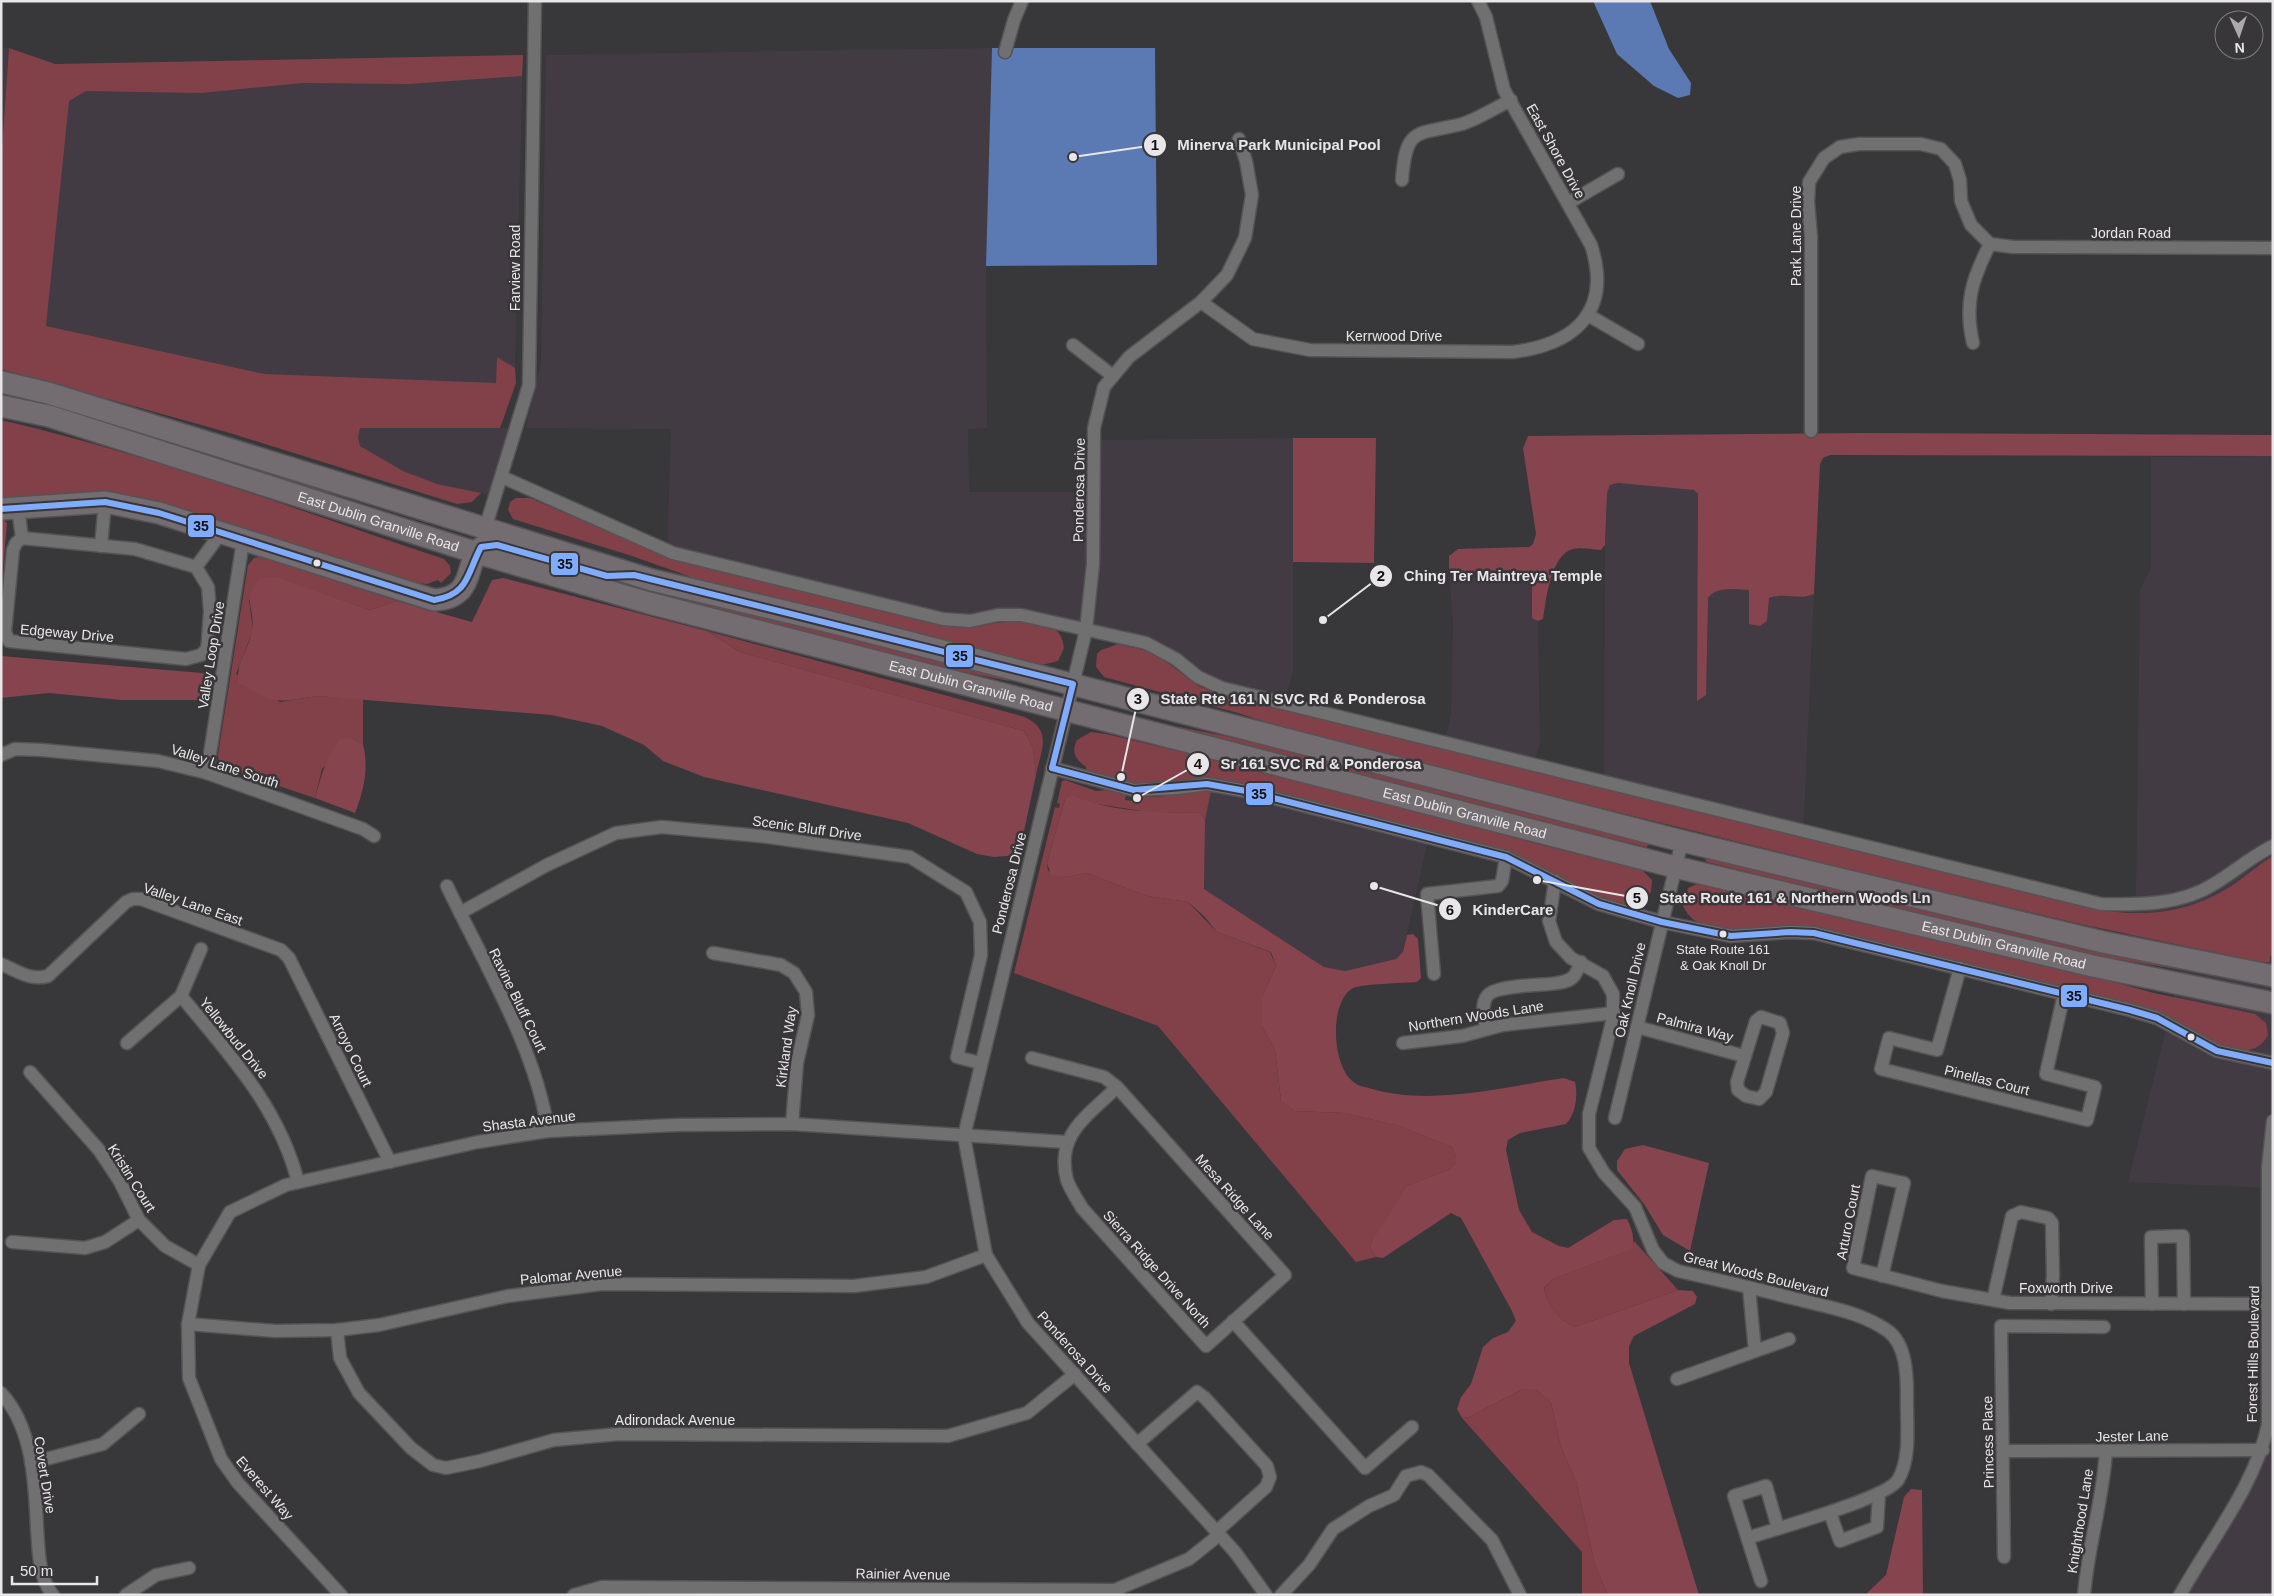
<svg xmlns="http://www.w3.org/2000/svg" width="2274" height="1596" font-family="Helvetica,sans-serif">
  <rect width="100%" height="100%" fill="#383739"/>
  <g fill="#423b43">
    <polygon points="1,48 9,48 1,162"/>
    <polygon points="992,48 986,266 987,428 968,429 969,492 1091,492 1093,440 1293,438 1293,672 1282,709 1198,686 1183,675 1130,645 1053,627 1010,620 972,627 938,624 667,557 671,429 526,428 541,363 546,55"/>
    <polygon points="523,55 515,368 516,383 500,428 516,428 496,496 437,484 403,471 360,446 358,437 359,428 208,427 12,372 39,58 55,64"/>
    <polygon points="2273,456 2273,1595 2179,1595 2261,1446 2268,1188 2128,1182 2181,968 2124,957 2136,894 2140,589 2151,568 2151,457"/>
    <polygon points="1618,483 1687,489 1694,490 1698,494 1708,598 1712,592 1719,590 1749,590 1749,624 1767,621 1769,598 1776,595 1807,597 1814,594 1803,838 1604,789 1605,545 1607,493 1610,485"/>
    <polygon points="1449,569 1457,572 1513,570 1525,573 1532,582 1532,617 1538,621 1540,743 1531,771 1443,749 1451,714 1453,625"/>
    <polygon points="1213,779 1430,831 1403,952 1396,959 1345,971 1324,967 1204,889 1205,820"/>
  </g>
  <g fill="#824149">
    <polygon points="9,48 55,64 523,55 522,76 409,84 303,83 201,93 86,91 69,101 46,326 264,374 496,383 497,357 515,368 516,383 500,428 360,428 358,437 360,446 403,471 437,484 481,493 472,502 457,504 230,433 1,369 1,162"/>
    <polygon points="69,410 429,518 427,523 356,500 254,474 68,412"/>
    <path d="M 1,420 C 152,455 297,510 444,559 L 450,566 L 451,573 L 441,583 L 438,580 L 427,584 L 416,583 L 328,555 L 291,547 L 160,508 L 1,503 Z"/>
    <path d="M 516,498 L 530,498 L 667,557 L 938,624 C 949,626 961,628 973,627 C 1000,623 1060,607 1064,648 L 1058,661 L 1038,666 L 722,588 L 632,556 L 513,519 L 508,510 L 510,502 Z"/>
    <polygon points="263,556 397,601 370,610 275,578 249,600 253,630 236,674 280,702 317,696 363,699 363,744 351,738 322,769 315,798 225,768 219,762 218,755 248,565 254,558"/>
    <polygon points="538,558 628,583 1010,679 1009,681 871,654 536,563"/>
    <path d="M 707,631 L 1025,717 C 1053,731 1041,750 1036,775 L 1033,748 L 1024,731 L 740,652 Z"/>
    <path d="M 1118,644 L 1147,651 L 1164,660 L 1198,686 L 1217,693 L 2088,908 C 2143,918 2188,915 2236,883 C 2248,874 2260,864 2273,856 L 2273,955 L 2270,956 L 2270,962 L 2261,962 L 2085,925 L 1892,880 L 1298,733 L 1238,713 L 1104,677 L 1096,667 L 1097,654 L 1101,650 Z"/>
    <polygon points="1128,717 1296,750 1649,843 1649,845 1646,847 1128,719"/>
    <path d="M 1091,732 L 1106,734 L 1417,808 L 1526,841 L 1642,870 L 1652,880 L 1651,892 C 1646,900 1638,905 1629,906 C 1606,907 1530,859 1501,849 L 1230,781 L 1202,778 L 1160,784 L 1134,784 L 1086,770 L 1086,767 C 1075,759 1071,752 1077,740 Z"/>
    <path d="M 1065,780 L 1096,791 L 1105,790 L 1126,794 L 1125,800 L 1134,801 L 1136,796 C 1161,800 1185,791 1211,791 L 1205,820 L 1201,813 L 1148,812 L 1065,799 L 1047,863 L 1048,871 L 1066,877 L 1087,873 L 1147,896 L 1188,902 L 1217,932 L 1270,952 L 1276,966 L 1262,997 L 1262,1026 L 1275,1050 L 1281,1101 L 1294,1111 L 1345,1113 L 1399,1126 L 1452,1147 L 1456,1157 L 1456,1163 L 1448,1170 L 1406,1186 L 1385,1223 L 1372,1239 L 1370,1248 L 1376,1257 L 1356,1262 L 1158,1026 L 1014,973 L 1055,807 L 1059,808 L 1060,804 L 1057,803 L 1062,781 Z"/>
    <polygon points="1707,857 2235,979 2063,950 1707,862 1705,860"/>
    <path d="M 1708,883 L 2070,970 L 2154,993 L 2255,1014 L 2266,1023 L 2268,1035 C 2247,1077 2178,1019 2151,1010 C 2116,998 2077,991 2041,982 C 1967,964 1894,946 1820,928 C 1811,927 1802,925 1793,926 C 1761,926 1695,943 1682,903 L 1688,888 L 1697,884 Z"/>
    <path d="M 1634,1241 L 1678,1290 L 1575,1327 C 1560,1321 1546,1304 1544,1289 L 1553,1279 L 1631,1249 Z"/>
    <polygon points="1523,1389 1536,1389 1551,1403 1561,1447 1576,1481 1595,1565 1608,1595 1582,1595 1582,1552 1462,1418 1469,1417"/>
  </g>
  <g fill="#86444e">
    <path d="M 1865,433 L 2273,435 L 2273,456 L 1830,455 L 1823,458 L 1820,464 L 1814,594 C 1800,601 1784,592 1769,598 L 1767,621 L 1760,626 L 1749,624 L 1749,590 C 1736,590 1716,586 1708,598 L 1706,695 L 1697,701 L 1698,494 L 1694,490 L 1618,483 L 1610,485 L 1607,493 L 1605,545 L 1601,550 C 1593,550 1582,547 1573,549 C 1551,554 1546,600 1543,619 L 1538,621 L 1532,618 L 1532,582 L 1525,573 L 1513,570 L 1457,572 L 1449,569 L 1449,556 L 1458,549 L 1529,547 L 1533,544 L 1536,534 L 1523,448 L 1528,436 Z"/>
    <polygon points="1293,438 1376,438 1374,563 1293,562"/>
    <polygon points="1,519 7,523 1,590"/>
    <path d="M 275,577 L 370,610 L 397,601 L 472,622 L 492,580 L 503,578 L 707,631 L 740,652 L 1024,731 L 1033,748 L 1036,775 L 1019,855 L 994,857 L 977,854 L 908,823 L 704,777 L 663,761 L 644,745 L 602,726 L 551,715 L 317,696 C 275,703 275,704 239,683 C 234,665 249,649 252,631 C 256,609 241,601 259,579 Z"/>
    <polygon points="1,656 214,674 211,700 121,700 49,693 1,698"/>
    <path d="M 351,738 L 363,744 C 369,768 364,790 355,813 L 315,798 C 321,776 326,757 340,739 Z"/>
    <path d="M 1072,795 C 1111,813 1158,812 1201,813 L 1205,820 L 1204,889 L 1324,967 L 1345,971 L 1396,959 L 1403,952 L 1407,935 L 1413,934 L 1418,939 L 1421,978 L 1417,982 C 1405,983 1362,984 1353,988 C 1328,1002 1332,1069 1355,1083 C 1358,1086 1365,1087 1369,1088 C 1430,1107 1502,1087 1564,1078 L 1575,1082 C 1578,1095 1576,1114 1566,1124 L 1520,1133 L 1508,1140 L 1506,1150 L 1519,1210 L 1532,1232 L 1559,1246 L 1568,1248 L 1614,1220 L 1627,1219 C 1632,1229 1635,1238 1632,1249 L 1553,1279 L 1544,1288 C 1546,1304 1560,1321 1575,1327 L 1678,1290 L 1693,1291 L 1697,1297 L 1695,1304 L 1634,1336 L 1629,1346 L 1629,1363 L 1699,1595 L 1608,1595 L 1595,1565 L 1576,1481 L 1561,1447 L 1551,1403 L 1536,1389 L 1523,1389 L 1469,1417 L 1462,1418 L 1457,1409 L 1461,1397 L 1471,1384 L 1483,1347 L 1493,1338 L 1508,1332 L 1516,1321 L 1512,1311 L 1461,1218 L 1451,1213 L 1383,1258 L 1376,1257 L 1370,1248 L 1372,1239 L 1385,1222 L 1406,1186 L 1448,1170 L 1456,1163 L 1456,1157 L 1452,1147 L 1399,1126 L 1345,1113 L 1294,1111 L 1281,1101 L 1275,1050 L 1262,1026 L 1262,997 L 1276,966 L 1271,952 L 1217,932 L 1204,916 L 1188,902 L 1147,896 L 1087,873 L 1066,877 L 1051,875 L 1047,863 L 1065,799 Z"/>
    <polygon points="1643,1145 1709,1163 1690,1251 1663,1235 1644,1204 1617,1170 1617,1161 1625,1149"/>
    <polygon points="1911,1489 1922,1490 1923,1595 1865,1595 1886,1575 1904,1497"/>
  </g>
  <g fill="#5b79b2">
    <polygon points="1593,1 1650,1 1669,49 1691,83 1690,95 1678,98 1654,86 1617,54"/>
    <polygon points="992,48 1155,48 1157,265 986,266"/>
  </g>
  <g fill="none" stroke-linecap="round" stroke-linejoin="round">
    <defs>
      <g id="minor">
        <polyline points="1005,52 1014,20 1022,1"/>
        <polyline points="1239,139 1246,161 1252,195 1245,238 1227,275 1201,302 1129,357 1104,387 1094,428 1093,564 1086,630 964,1136 986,1255 1028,1323 1235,1552 1266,1595"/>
        <path d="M 1402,180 C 1406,126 1416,135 1462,124 C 1478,119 1495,108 1511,100"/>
        <polyline points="1568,203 1618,174"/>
        <polyline points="1990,244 2013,247 2273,248"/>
        <path d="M 1201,302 L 1253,339 L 1310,350 L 1513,352 C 1577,344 1612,310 1591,245 L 1504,90 L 1486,17 L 1478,1"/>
        <polyline points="1588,315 1638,344"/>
        <path d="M 1973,343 C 1964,304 1972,279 1990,244"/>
        <polyline points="1073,345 1113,376"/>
        <polyline points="1811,431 1811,237 1808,202 1809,182 1824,158 1840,147 1859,144 1921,144 1941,149 1955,164 1960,180 1961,201 1971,225 1990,244"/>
        <path d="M 502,477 L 673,553 L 943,619 L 970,621 L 998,615 L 1021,615 L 1146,643 L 1176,659 L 1198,677 L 1222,688 L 2101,904 C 2139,905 2181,905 2214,884 C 2234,872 2252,856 2273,846"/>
        <polyline points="18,508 22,538"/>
        <polyline points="485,529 529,385 535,1"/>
        <polygon points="22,538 135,549 196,567 208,587 210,611 208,640 207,649 201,655 186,659 9,641 5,632 13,550 16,543"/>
        <polyline points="101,546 105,502"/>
        <polyline points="196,567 221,533"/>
        <polyline points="1,755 15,749 42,750 158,761 207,773 363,829 374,836"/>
        <polyline points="1052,768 1134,790 1177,788 1207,784 1246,791 1506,857 1599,904 1662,922 1731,936 1790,932 1814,933 2130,1010 2157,1018 2217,1051 2273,1063"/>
        <polyline points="207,773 243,541"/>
        <path d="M 1555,881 L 1549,921 L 1556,942 L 1571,958 L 1603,976 L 1613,994 L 1613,1018 L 1589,1114 L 1589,1148 L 1604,1173 L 1635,1207 L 1653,1250 L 1663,1263 L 1678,1271 C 1718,1280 1757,1289 1796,1299 C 1827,1307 1861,1312 1888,1331 C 1906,1344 1907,1375 1907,1394 C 1906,1420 1912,1457 1898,1480 C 1886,1499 1774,1529 1748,1538"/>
        <path d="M 447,886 C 483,962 536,1048 548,1131"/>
        <polyline points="460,913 547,865 616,833 662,827 760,836 910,857 966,892 980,922 981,955 957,1057 980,1063"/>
        <polyline points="713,953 781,965 794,973 806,992 808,1015 797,1063 792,1124"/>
        <path d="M 1,964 C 17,971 31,981 48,976 L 126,902 L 133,899 L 141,899 L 281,950 L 289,958 L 390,1162"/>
        <polyline points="1960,968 1937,1050 1889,1038 1881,1069 2087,1120 2095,1087 2046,1074 2064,994"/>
        <polyline points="1434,974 1427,894 1498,886 1502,881 1506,857"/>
        <path d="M 181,996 C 229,1054 279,1107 298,1182"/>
        <polygon points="1761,1017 1780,1023 1783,1033 1766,1092 1759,1099 1746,1096 1738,1090 1737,1082 1756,1021"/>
        <polyline points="1637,1027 1744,1056"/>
        <path d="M 1487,1029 C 1484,1019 1480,1004 1488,995 C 1496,986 1536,985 1549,984 C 1557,983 1568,983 1574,976 C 1577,972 1579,966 1581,962"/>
        <polyline points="127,1043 181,996 201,949"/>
        <polyline points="1403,1043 1462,1036 1503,1025 1614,1013"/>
        <path d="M 1032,1058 L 1104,1077 L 1117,1087 L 1285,1275 L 1206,1346 L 1082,1208 C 1077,1199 1070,1189 1067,1180 C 1055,1134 1088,1116 1117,1087"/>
        <polyline points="30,1072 99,1150 119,1180 139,1220 165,1246 199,1265"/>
        <polyline points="1615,1118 1682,841"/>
        <polyline points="12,1242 85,1248 105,1242 139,1220"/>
        <polyline points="1882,1276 1904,1183 1872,1176 1853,1268 1942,1291 2010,1303 2269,1304"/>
        <polyline points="1749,1288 1755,1351"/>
        <polyline points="1993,1300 2012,1216 2021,1212 2048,1218 2052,1223 2053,1276 2051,1304"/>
        <polyline points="2152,1304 2151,1237 2183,1236 2184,1304"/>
        <polyline points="1233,1321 1365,1468 1412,1427"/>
        <polyline points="188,1324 275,1331 337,1330 379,1325 508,1296 602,1284 854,1286 926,1277 986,1255"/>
        <polyline points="337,1330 340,1358 359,1393 411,1448 433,1465 446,1468 480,1461 554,1440 619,1434 948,1436 1027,1413 1075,1374"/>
        <polyline points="1677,1379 1789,1339"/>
        <path d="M 1,1393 C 33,1427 35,1484 37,1528 C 39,1551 38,1577 53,1595"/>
        <polyline points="1137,1444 1197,1392 1205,1398 1267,1466 1270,1477 1266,1487 1216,1532"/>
        <polyline points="2003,1451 2263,1450"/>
        <polyline points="31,1463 103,1444 139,1414"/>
        <polyline points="1830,1513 1840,1541 1877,1527 1879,1493"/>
        <polyline points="2004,1557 2001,1326 2104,1327"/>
        <polyline points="1761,1581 1734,1496 1766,1486 1778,1528"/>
        <polyline points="126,1595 156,1575 189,1568"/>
        <polyline points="341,1595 238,1483 221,1459 189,1378 188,1324 199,1265 230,1212 286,1185 478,1142 548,1131 677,1125 792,1124 1066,1142"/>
        <polyline points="574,1595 602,1587 1115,1590 1189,1559 1219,1535"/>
        <polyline points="1281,1595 1309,1565 1333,1529 1369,1506 1394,1495 1406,1476 1421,1472 1428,1475 1492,1540 1520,1595"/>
        <path d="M 2084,1595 C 2088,1546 2103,1500 2106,1451"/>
        <path d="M 2180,1595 C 2211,1539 2254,1488 2268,1425 L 2268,1168 L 2273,1121"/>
      </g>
      <g id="primary">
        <polyline points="1,382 48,393 652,580 830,622 1682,841 2103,942 2273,976"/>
        <path id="s1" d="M 1,406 L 49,416 L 477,553 L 649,603 L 1675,867 L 2093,966 L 2273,1003"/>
        <path d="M 1,509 L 105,502 L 159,513 L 434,600 C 481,598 461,555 486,545"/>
      </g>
    </defs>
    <use href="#minor" stroke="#555355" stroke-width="15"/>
    <use href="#primary" stroke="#555355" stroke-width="24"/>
    <use href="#minor" stroke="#717071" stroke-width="12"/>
    <use href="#primary" stroke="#736c70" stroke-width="21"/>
    <defs>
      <g id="bus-1">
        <path d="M 1,509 L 105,502 L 159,513 L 434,600 C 469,595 467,573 481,547 L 497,545 L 607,576 L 634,575 L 1073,684 L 1052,768"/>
        <polyline points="1052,768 1134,790 1207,784 1246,791 1506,857 1599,904 1662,922 1731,936 1790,932 1814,933 2130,1010 2157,1018 2217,1051 2273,1063"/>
      </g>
    </defs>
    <use href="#bus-1" stroke="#39363a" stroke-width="10"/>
    <use href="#bus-1" stroke="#80acff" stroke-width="6"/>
  </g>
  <g fill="#e8e6e8" stroke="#39363a" stroke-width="2">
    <circle cx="317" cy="563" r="4.5"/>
    <circle cx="1723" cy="934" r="4.5"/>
    <circle cx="2191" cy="1037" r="4.5"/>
  </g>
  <g text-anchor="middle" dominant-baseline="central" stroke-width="5" stroke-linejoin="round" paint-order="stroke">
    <g font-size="13" fill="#e8e6e8" stroke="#39363a">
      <text x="1723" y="949">State Route 161<tspan x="1723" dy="16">&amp; Oak Knoll Dr</tspan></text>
    </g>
    <g font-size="14" fill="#e8e6e8" stroke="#39363a">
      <text transform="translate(1556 151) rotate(61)">East Shore Drive</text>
      <text x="2131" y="233">Jordan Road</text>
      <text transform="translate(1796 236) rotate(-90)">Park Lane Drive</text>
      <text transform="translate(515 268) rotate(-90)">Farview Road</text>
      <text x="1394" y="336">Kerrwood Drive</text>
      <text transform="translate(1079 490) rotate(-89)">Ponderosa Drive</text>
      <text stroke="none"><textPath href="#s1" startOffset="395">East Dublin Granville Road</textPath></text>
      <text transform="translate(67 633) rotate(5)">Edgeway Drive</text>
      <text transform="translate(211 655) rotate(-81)">Valley Loop Drive</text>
      <text stroke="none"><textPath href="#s1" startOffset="1010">East Dublin Granville Road</textPath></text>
      <text transform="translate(225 766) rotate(18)">Valley Lane South</text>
      <text stroke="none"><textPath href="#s1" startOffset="1520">East Dublin Granville Road</textPath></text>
      <text transform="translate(807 828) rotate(8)">Scenic Bluff Drive</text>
      <text transform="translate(1009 883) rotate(-76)">Ponderosa Drive</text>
      <text transform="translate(193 904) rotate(19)">Valley Lane East</text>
      <text stroke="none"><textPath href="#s1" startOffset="2075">East Dublin Granville Road</textPath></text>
      <text transform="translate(1630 990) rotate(-77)">Oak Knoll Drive</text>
      <text transform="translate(518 1000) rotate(64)">Ravine Bluff Court</text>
      <text transform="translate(1476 1016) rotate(-9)">Northern Woods Lane</text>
      <text transform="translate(1695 1027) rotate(15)">Palmira Way</text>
      <text transform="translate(234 1038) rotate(51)">Yellowbud Drive</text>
      <text transform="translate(786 1047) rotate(-82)">Kirkland Way</text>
      <text transform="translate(351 1050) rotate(64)">Arroyo Court</text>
      <text transform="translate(1987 1080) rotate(14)">Pinellas Court</text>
      <text transform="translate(529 1121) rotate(-7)">Shasta Avenue</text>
      <text transform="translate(132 1178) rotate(58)">Kristin Court</text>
      <text transform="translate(1235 1197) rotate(48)">Mesa Ridge Lane</text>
      <text transform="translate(1848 1222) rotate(-79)">Arturo Court</text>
      <text transform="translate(1157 1269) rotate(48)">Sierra Ridge Drive North</text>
      <text transform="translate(1756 1274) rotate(14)">Great Woods Boulevard</text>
      <text transform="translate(571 1275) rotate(-5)">Palomar Avenue</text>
      <text x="2066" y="1288">Foxworth Drive</text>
      <text transform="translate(1075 1352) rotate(48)">Ponderosa Drive</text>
      <text transform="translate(2253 1354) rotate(-89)">Forest Hills Boulevard</text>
      <text x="675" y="1420">Adirondack Avenue</text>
      <text transform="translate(2132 1436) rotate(-1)">Jester Lane</text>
      <text transform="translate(1988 1442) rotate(-91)">Princess Place</text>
      <text transform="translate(45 1475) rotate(81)">Covert Drive</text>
      <text transform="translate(265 1488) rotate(49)">Everest Way</text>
      <text transform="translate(2080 1521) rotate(-81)">Knighthood Lane</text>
      <text transform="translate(903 1574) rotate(1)">Rainier Avenue</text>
    </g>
  </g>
  <path fill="none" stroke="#e8e6e8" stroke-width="2" d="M1073 157L1155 145M1323 620L1381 576M1121 777L1138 699M1137 798L1198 764M1537 880L1637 898M1374 886L1450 909"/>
  <g fill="#e8e6e8" stroke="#39363a" stroke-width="2">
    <circle cx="1073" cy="157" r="5"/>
    <circle cx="1323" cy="620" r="5"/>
    <circle cx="1121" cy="777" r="5"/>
    <circle cx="1137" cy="798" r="5"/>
    <circle cx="1537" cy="880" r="5"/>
    <circle cx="1374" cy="886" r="5"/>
    <circle cx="1155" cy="145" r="12"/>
    <circle cx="1381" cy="576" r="12"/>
    <circle cx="1138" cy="699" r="12"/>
    <circle cx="1198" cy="764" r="12"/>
    <circle cx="1637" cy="898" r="12"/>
    <circle cx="1450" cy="909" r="12"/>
  </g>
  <g font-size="15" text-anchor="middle" font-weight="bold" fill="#111">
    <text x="1155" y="150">1</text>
    <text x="1381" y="581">2</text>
    <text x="1138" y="704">3</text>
    <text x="1198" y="769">4</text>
    <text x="1637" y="903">5</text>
    <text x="1450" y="915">6</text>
  </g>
  <g font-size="15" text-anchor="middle" font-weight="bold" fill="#e8e6e8" stroke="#39363a" stroke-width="5" stroke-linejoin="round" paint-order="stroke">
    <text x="1279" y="150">Minerva Park Municipal Pool</text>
    <text x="1503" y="581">Ching Ter Maintreya Temple</text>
    <text x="1293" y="704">State Rte 161 N SVC Rd &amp; Ponderosa</text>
    <text x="1321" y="769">Sr 161 SVC Rd &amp; Ponderosa</text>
    <text x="1795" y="903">State Route 161 &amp; Northern Woods Ln</text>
    <text x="1513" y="915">KinderCare</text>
  </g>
  <g stroke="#39363a" stroke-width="2">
    <rect x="187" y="514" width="28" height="24" rx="5" fill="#80acff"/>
    <rect x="550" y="552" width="29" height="24" rx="5" fill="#80acff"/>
    <rect x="945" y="644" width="29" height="24" rx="5" fill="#80acff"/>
    <rect x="1245" y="782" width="29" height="24" rx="5" fill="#80acff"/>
    <rect x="2060" y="984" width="28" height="24" rx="5" fill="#80acff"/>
  </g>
  <g font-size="14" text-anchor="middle" font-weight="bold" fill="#111">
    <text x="201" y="531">35</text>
    <text x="565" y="569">35</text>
    <text x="960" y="661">35</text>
    <text x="1259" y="799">35</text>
    <text x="2074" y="1001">35</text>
  </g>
  <rect width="2274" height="1596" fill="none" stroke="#e8e6e8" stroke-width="5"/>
  <g transform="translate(2239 35) rotate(177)"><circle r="24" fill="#39363a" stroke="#7f7c80"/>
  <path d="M0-4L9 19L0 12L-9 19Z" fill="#aaa9ab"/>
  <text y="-8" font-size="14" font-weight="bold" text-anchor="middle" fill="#e8e6e8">N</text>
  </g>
  <path d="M12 1576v8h85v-8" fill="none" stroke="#e8e6e8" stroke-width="2.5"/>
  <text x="20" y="1576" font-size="15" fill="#e8e6e8" stroke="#39363a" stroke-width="4" paint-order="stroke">50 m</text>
</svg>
